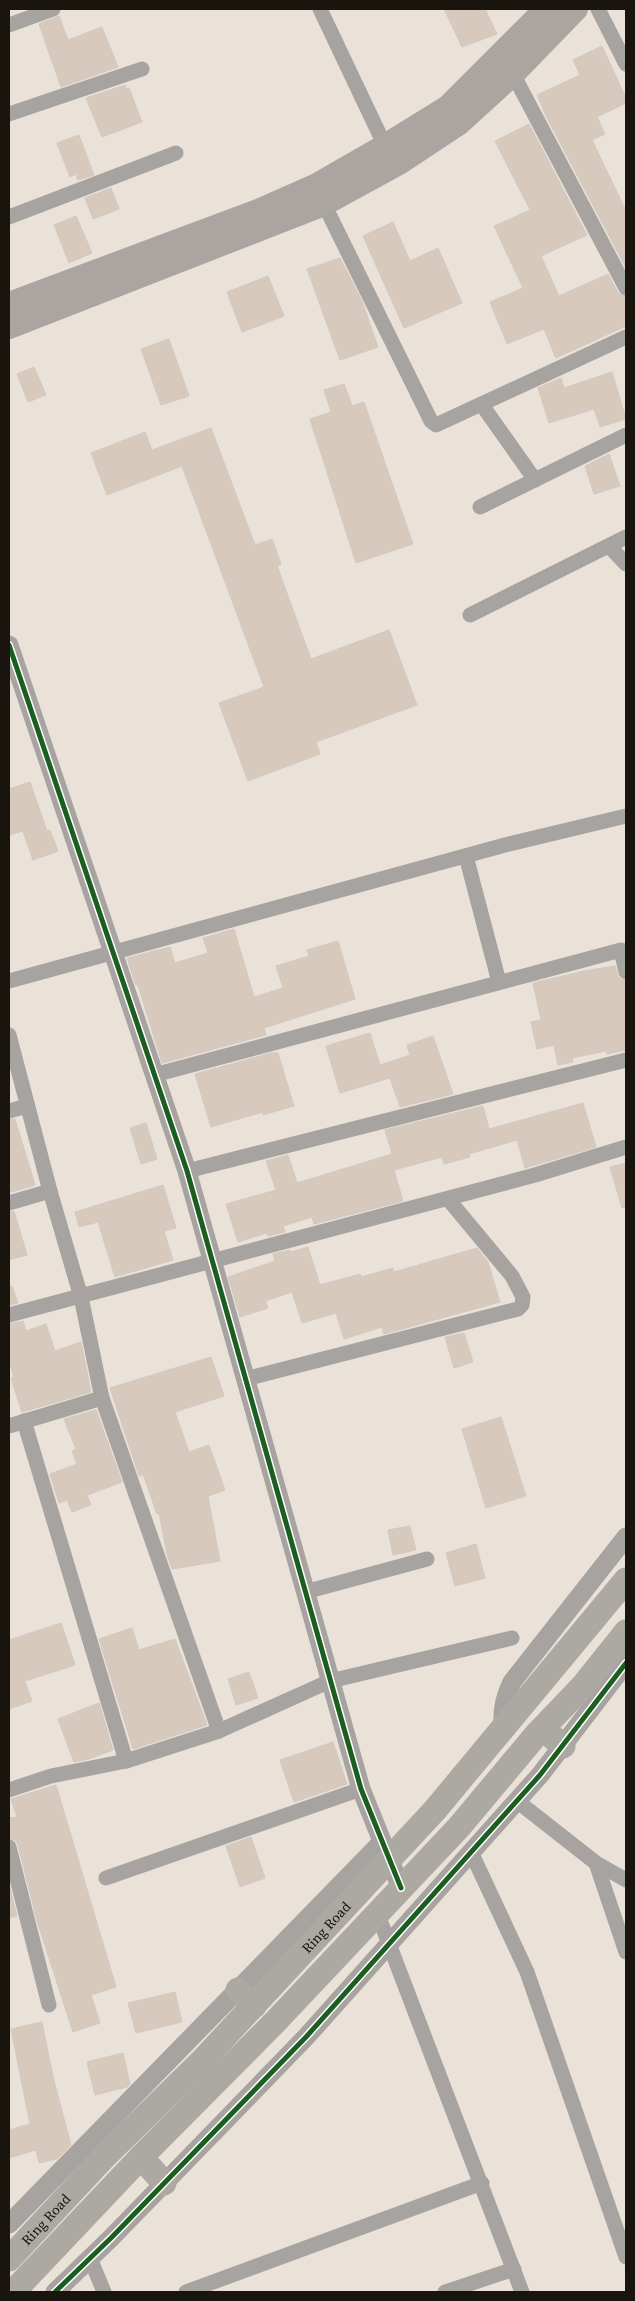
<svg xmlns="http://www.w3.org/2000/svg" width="635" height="2301" font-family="'Source Serif 4',serif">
  <rect width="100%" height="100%" fill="#eae1d9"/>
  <g fill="#d8c9bd" stroke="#d0c9c2">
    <polygon points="444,9 485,9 497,34 462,47"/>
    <polygon points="59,16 68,40 102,27 118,67 61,87 39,24"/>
    <polygon points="602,46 626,98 626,103 597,117 605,134 592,140 626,211 626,268 546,116 537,95 580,75 573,60"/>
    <polygon points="125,85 126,89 129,88 142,122 102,137 86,98"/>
    <polygon points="529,124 587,235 541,256 559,296 608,274 618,293 626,297 626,326 556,358 544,329 507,344 490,302 523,288 494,226 530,210 495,141"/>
    <polygon points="79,135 94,175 78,180 76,174 70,177 57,143"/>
    <polygon points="111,188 119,209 93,219 85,198"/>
    <polygon points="76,216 92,253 69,263 54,225"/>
    <polygon points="393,222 410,261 438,248 462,303 404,328 363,236"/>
    <polygon points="340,258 362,301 378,347 340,360 307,269"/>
    <polygon points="268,276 284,316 242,332 227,292"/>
    <polygon points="169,339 189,396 161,405 141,349"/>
    <polygon points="34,367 46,395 28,402 17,374"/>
    <polygon points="612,372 626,419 600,427 594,409 549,423 538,388 561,378 564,388"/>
    <polygon points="344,384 352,406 364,402 413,544 356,563 310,419 331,412 324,390"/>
    <polygon points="211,428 255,545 272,539 281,564 277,566 311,659 389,630 417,705 316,742 320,754 248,781 219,703 264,687 182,466 107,495 91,453 145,432 152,450"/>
    <polygon points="609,454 620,486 594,494 585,466"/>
    <polygon points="30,782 47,831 50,830 58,851 33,860 23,831 9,835 9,789"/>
    <polygon points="234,929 254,997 283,988 276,966 309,956 307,950 338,941 355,999 264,1028 266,1035 162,1063 138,985 136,985 127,958 170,947 175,963 208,953 203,938"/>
    <polygon points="615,966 619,978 626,981 626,1050 607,1054 606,1051 572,1058 573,1062 558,1065 554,1045 537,1049 531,1022 541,1020 533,983 584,971"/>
    <polygon points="370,1033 380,1065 410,1055 407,1045 433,1036 453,1094 400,1107 390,1078 340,1093 326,1046"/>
    <polygon points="271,1053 278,1053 294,1106 263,1115 263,1112 211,1127 195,1074"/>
    <polygon points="583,1103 596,1147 525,1168 517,1140 469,1154 470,1157 444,1164 442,1157 394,1170 403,1201 314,1224 312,1217 283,1226 285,1232 268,1236 267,1233 238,1242 226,1204 276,1190 266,1161 288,1155 297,1183 392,1154 385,1130 483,1106 489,1129"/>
    <polygon points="15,1119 35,1185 11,1192 9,1184 9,1120"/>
    <polygon points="146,1123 157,1159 141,1164 130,1128"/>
    <polygon points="626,1163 626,1207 622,1208 610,1167"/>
    <polygon points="163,1185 176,1228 164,1231 173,1260 115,1277 98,1222 79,1227 75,1212"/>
    <polygon points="14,1211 27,1255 9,1260 9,1212"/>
    <polygon points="308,1247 320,1285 360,1274 361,1277 393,1268 394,1272 477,1248 488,1262 500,1302 384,1334 382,1327 344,1339 336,1313 302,1323 292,1292 265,1301 268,1308 240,1317 228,1277 275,1261 273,1254 290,1250 291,1252"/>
    <polygon points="12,1286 18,1303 9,1305 9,1287"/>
    <polygon points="23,1321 26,1331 46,1324 55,1351 81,1342 91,1392 22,1412 11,1378 14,1377 9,1361 9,1324"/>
    <polygon points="464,1333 473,1362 454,1368 445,1337"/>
    <polygon points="211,1357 224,1396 175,1412 189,1452 209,1445 225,1490 208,1496 220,1561 172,1569 167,1554 159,1513 157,1514 143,1474 139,1476 110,1388"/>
    <polygon points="96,1410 122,1482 87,1495 91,1505 72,1512 67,1500 59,1503 50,1474 77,1464 72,1451 76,1449 64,1419"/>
    <polygon points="501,1417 526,1496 486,1508 462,1429"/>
    <polygon points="410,1526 416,1550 393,1555 388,1530"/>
    <polygon points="476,1544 485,1578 455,1586 446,1553"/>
    <polygon points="61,1623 75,1665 25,1681 32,1701 9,1709 9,1640"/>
    <polygon points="132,1628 139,1650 175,1639 207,1725 133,1749 99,1639"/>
    <polygon points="249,1672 258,1698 236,1705 228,1679"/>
    <polygon points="99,1703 113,1750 89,1759 74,1762 58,1719"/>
    <polygon points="333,1742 347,1784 294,1802 280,1760"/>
    <polygon points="56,1785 116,1987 91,1995 100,2023 73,2032 37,1921 18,1845 15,1840 9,1838 9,1818 17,1817 11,1799"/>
    <polygon points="251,1837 265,1878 240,1887 226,1846"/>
    <polygon points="9,1884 17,1916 9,1918"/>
    <polygon points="175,1992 182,2022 136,2033 128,2003"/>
    <polygon points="42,2022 54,2081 71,2145 57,2159 39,2163 36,2150 9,2158 9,2130 30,2124 11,2029"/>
    <polygon points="123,2053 130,2084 127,2087 95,2095 87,2062"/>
  </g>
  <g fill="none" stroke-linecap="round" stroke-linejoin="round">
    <g stroke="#a7a3a0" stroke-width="15">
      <polyline points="320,9 385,146"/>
      <polyline points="598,9 626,64"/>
      <polyline points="9,25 53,9"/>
      <polyline points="513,74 626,288"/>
      <polyline points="9,114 142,69"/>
      <polyline points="324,204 431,421 436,425 626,337"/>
      <polyline points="9,217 176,153"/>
      <polyline points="482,405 535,480"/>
      <polyline points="480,507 626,435"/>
      <polyline points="609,546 626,564"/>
      <polyline points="470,615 626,537"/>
      <polyline points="466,856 499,982"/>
      <polyline points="9,981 505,845 626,816"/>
      <polyline points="9,1035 50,1191 81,1297 102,1398 219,1731"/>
      <polyline points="154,1075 621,950 626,972"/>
      <polyline points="9,1111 27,1106"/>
      <polyline points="187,1171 626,1060"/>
      <polyline points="9,1203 50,1191"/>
      <polyline points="9,1315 535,1175 626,1147"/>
      <polyline points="245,1379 518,1309 522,1305 523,1297 512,1276 448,1199"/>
      <polyline points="24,1421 126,1761"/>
      <polyline points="9,1426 102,1398"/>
      <polyline points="305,1592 427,1559"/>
      <polyline points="9,1790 51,1776 126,1761 219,1731 330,1681 512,1638"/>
      <polyline points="517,1801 596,1863 626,1880"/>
      <polyline points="9,1847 49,2005"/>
      <polyline points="471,1852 527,1972 626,2257"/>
      <polyline points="596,1863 626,1952"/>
      <polyline points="106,1878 361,1789"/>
      <polyline points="378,1915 522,2292"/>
      <polyline points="90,2258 104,2292"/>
      <polyline points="186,2292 482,2183"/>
      <polyline points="445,2292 514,2269"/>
    </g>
    <g stroke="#a7a3a0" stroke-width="19">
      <polyline points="9,645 187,1171 361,1789 401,1888"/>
      <path d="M 503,1730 C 502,1711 504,1699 512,1682 L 626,1537"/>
      <polyline points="9,2224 382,1842"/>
      <polyline points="55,2292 111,2238 306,2037 540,1775 626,1663"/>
    </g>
    <g stroke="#aaa5a1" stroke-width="24">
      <polyline points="9,304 258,211 317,185 385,146 448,107 546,9"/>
      <polyline points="9,327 324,204 399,163 458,124 513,74 576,9"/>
    </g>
    <g stroke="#aca8a2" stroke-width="25">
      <polyline points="543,1729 563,1746"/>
      <polyline points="238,1990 254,2006"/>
      <polyline points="141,2157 164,2183"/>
      <path id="s1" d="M 9,2259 L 105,2156 L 202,2061 L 435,1810 L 626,1580"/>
      <polyline points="13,2292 141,2157 275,2022 459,1827 536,1735 582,1687 626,1632"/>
    </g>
    <defs>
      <g id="cycleway">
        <polyline points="9,645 187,1171 361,1789 401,1888"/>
        <polyline points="55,2292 111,2238 306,2037 540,1775 626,1663"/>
      </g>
    </defs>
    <use href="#cycleway" stroke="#fff" stroke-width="8"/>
    <use href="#cycleway" stroke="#1b5e20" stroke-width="5"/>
  </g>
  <g text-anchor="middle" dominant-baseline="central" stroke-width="4.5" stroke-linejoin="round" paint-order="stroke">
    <g font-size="14" fill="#1a140f" stroke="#fff">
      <text stroke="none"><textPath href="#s1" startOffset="459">Ring Road</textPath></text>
      <text stroke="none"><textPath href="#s1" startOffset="54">Ring Road</textPath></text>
    </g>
  </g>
  <rect width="635" height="2301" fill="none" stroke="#1a140f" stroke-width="20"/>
</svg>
